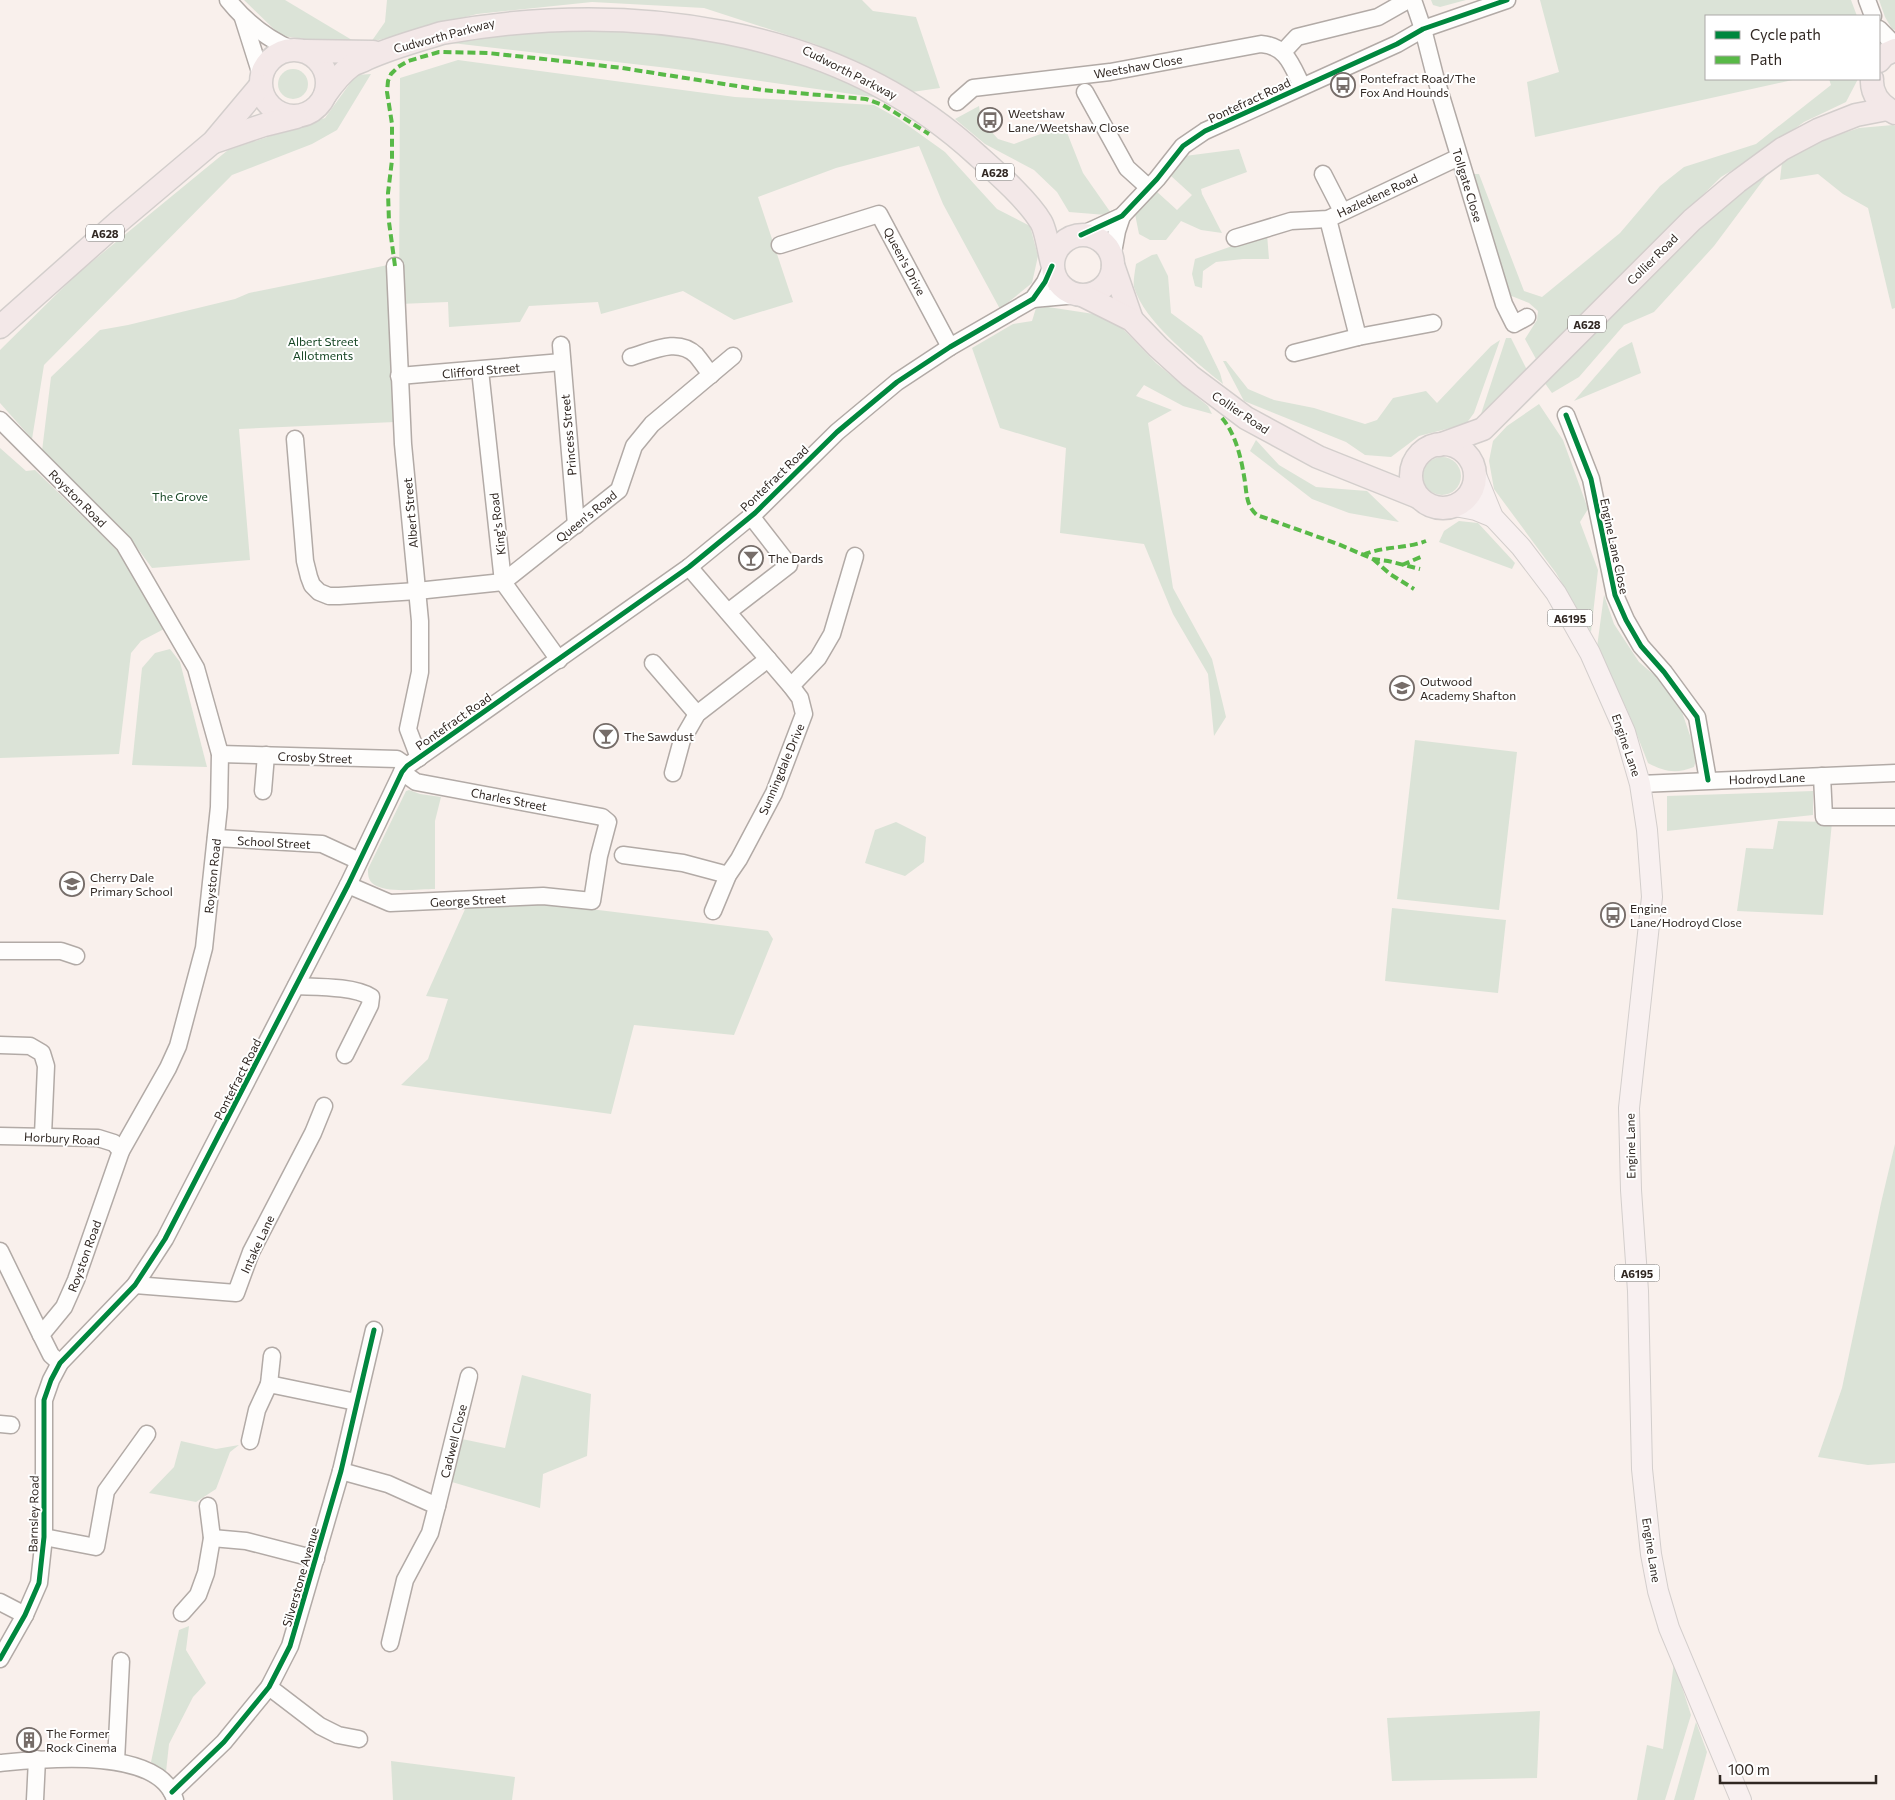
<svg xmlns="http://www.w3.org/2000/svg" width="1895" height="1800" font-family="Commissioner,sans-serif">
  <rect width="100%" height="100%" fill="#f9f0ec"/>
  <g fill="#dbe3d7">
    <polygon points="244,0 285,0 357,43 340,43 281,36"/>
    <polygon points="387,0 862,0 873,11 916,17 940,88 912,92 815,44 704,8 592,2 477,14 371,42 385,22"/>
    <polygon points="1431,0 1466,0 1440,7 1433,5"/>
    <polygon points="1540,0 1851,0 1857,16 1706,16 1706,79 1797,79 1535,137 1527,82 1559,72"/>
    <polygon points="1879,0 1895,0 1895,30 1892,29 1885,17"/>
    <polygon points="629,21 804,60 880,98 668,68 452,43 527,24"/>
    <polygon points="458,60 735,97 874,105 899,119 945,152 997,209 1030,226 1038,256 1032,283 1000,309 943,204 919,146 836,168 758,197 793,302 734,320 683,291 601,314 598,302 529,306 520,322 449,327 448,302 399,304 400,78"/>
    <circle cx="293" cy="84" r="15"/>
    <polygon points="371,74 337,130 312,144 232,175 44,365 32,439 0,403 0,350 77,274 228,150 325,118 356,75"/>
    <polygon points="1829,79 1858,79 1846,102 1804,122 1759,154 1721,177 1536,359 1525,339 1537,320 1538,311 1529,303 1509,295 1472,174 1479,174 1524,291 1542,297 1620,233 1660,186 1684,167 1756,144 1831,85"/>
    <polygon points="979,106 981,120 998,139 1014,144 1064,125 1083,173 1111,213 1106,215 1069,212 1057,192 1034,170 985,144 955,119"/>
    <polygon points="1893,125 1895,126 1895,308 1892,309 1868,208 1843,194 1818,174 1780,180 1782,162 1829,138 1859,128"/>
    <polygon points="1239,149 1247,172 1201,189 1202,194 1222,233 1201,230 1181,221 1166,240 1150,240 1139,234 1135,214 1156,191 1177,210 1192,195 1170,175 1185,156"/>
    <polygon points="1767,175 1714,246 1654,312 1624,325 1579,377 1552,393 1544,382 1696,227"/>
    <polygon points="1267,234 1269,259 1243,259 1216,262 1203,271 1202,288 1195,286 1192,274 1195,259"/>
    <path d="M 1157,254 L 1168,276 L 1171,313 L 1202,336 L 1220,373 L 1223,384 C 1195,361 1144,322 1134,287 C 1133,281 1135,271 1136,264 L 1152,255 Z"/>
    <polygon points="388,265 395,422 239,429 250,560 152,568 127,534 42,451 51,377 100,330 128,325 235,299 249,293"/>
    <polygon points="1048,307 1107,316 1124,330 1156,363 1208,406 1212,414 1183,406 1144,385 1136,396 1172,410 1148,423 1173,588 1212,659 1226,717 1214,736 1208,674 1173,614 1144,544 1060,533 1066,448 1000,428 972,348 1013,324 1032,321 1036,308"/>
    <polygon points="1506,338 1511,338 1527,370 1480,417"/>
    <polygon points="1500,340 1474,413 1466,424 1419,436 1391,457 1365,455 1346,442 1244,401 1223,361 1226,361 1248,389 1274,400 1314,408 1365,424 1377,420 1393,398 1426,391 1437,403 1491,346"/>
    <polygon points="1632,342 1641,373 1574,401 1619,349"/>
    <polygon points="1539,404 1563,440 1588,509 1580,522 1598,570 1591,632 1556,573 1494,489 1489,461 1493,441 1507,426"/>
    <polygon points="1256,440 1279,465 1316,487 1367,491 1399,522 1349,513 1312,499 1250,451"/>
    <polygon points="0,448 26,471 35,470 117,550 164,629 141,641 131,653 119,754 0,758"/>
    <circle cx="1442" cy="476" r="19"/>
    <polygon points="1459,521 1478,523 1515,563 1512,569 1439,542 1444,531"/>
    <path d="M 1604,595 L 1614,624 L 1639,662 L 1667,686 L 1682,712 L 1697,756 L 1694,767 C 1676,774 1665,772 1648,763 L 1628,712 L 1597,647 Z"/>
    <polygon points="170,649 180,662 207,767 132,765 142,668 155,653"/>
    <polygon points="1415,740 1517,752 1499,910 1397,899"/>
    <path d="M 409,790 L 420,794 L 441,797 L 435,821 L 435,889 C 419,889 384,894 372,883 C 368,879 368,874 368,869 L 406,791 Z"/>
    <polygon points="1813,791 1813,815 1667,831 1667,796"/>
    <polygon points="1778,821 1832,822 1823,915 1737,911 1746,848 1773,849"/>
    <polygon points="896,822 926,837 924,862 905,876 865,863 875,830"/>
    <polygon points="542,903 768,931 773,939 734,1035 634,1025 611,1114 401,1085 428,1059 448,999 426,996 466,907"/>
    <polygon points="1392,908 1506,920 1498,993 1385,981"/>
    <polygon points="1895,1144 1895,1463 1868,1465 1818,1457 1842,1388 1881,1203"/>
    <polygon points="522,1375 591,1394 587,1456 543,1474 540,1508 452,1482 462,1439 505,1448"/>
    <polygon points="181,1441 216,1449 239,1445 230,1452 216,1489 196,1502 149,1493 174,1467"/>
    <polygon points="189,1626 186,1650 206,1683 193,1697 169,1744 166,1772 151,1762 179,1630"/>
    <polygon points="1674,1662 1691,1715 1665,1800 1637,1800 1647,1745 1663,1749"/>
    <polygon points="1540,1711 1537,1778 1392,1781 1387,1718"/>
    <polygon points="1696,1722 1707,1752 1694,1800 1674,1800"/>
    <polygon points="391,1761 515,1777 512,1800 393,1800"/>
  </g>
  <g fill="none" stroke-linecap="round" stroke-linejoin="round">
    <defs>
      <g id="minor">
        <path d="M 228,0 C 245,21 267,39 293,50"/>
        <polyline points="1413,0 1423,29 1435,76 1504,304 1514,324 1527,317"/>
        <polyline points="1867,0 1873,16"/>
        <polyline points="243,18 261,75"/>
        <polyline points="1879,29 1895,45"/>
        <polyline points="1283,52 1297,37 1378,17 1408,0"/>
        <polyline points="1085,92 1127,168 1148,187"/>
        <path d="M 957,102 L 973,88 L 1110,72 L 1261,44 C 1287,46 1292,66 1302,86"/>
        <polyline points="1323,174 1342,211"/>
        <polyline points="1328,219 1358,337"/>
        <polyline points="1081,235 1122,216 1157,179 1183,146 1205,131 1397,44 1423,29 1507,0"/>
        <polyline points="1235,238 1291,221 1328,219 1459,157"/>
        <polyline points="780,245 879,214 950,347"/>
        <polyline points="1112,258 1117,231 1122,216"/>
        <polyline points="395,266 403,444 420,621 420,672 408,729 419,758"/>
        <polyline points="1033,299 1077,295"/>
        <polyline points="561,345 576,525"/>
        <polyline points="1294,353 1358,337 1433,323"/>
        <path d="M 631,357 C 652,351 678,337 696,355 C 701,361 706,368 711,375"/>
        <polyline points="480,370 503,582 559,660"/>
        <polyline points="399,376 562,362"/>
        <polyline points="1566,415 1591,479 1615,595 1626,620 1641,646 1664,672 1697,717 1708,780"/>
        <polyline points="0,420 124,544 196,668 220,754 219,807 204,948 178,1046 168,1068 121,1151 76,1280 64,1307 41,1335 51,1355 60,1363"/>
        <polyline points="295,439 305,561 309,577 312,585 319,592 329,596 339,596 417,591 503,582 619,490 634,446 652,424 733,356"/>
        <polyline points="689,567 791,686 800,698 804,714 774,793 739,859 728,875 713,911"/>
        <polyline points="728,612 789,565 751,516"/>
        <polyline points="653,663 697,714"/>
        <polyline points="791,686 818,658 832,634 855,556"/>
        <polyline points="220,754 397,759 407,766"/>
        <polyline points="673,773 682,740 697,714 768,659"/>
        <polyline points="1822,776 1824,817 1895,817"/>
        <polyline points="1640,784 1895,773"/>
        <polyline points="263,791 266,755"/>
        <polyline points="216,838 322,844 359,861"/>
        <polyline points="623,855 683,863 728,875"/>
        <polyline points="348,885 390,903 543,896 592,901 599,856 608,822 602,817 416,782 402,772"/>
        <polyline points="0,951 61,951 76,956"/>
        <path d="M 296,986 C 316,987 354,986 371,997 L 370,1005 L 345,1055"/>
        <polyline points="0,1045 30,1046 42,1053 46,1066 43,1135"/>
        <polyline points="0,1136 98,1138 114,1143 121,1151"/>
        <polyline points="0,1251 41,1335"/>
        <polyline points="135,1285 236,1293 251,1252 313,1133 324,1106"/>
        <polyline points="269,1384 272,1356"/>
        <polyline points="0,1424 11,1425"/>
        <polyline points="250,1441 257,1410 269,1384 356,1402"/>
        <polyline points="341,1471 388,1484 437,1506 430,1533 405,1580 390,1643"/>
        <polyline points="437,1506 469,1376"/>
        <polyline points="44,1537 96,1547 106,1491 147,1434"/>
        <polyline points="212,1538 246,1541 316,1559"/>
        <polyline points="0,1602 25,1615"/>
        <polyline points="182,1613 198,1595 206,1573 212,1538 208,1506"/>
        <polyline points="0,1659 25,1615 39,1583 44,1537 44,1400 51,1380 60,1363 135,1285 165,1239 348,885 402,772 407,766 689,567 755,513 837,432 897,382 950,347 1033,299 1045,282 1052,266"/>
        <polyline points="269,1687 320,1726 338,1735 359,1739"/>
        <polyline points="116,1761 121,1661"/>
        <path d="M 0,1763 C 42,1759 160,1746 175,1800"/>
        <polyline points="172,1792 224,1742 269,1687 290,1646 341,1471 374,1330"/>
        <polyline points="35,1800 37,1759"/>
      </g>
      <g id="major">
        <polyline points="1475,473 1493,517 1521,547 1556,593 1590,653 1625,732 1640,784 1647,830 1652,897 1629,1108 1631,1190 1638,1291 1642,1469 1651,1554 1658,1591 1669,1628 1741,1800"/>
        <polyline points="1455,506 1476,510 1493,517"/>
      </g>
      <g id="highway">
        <circle cx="294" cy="83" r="33"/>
        <polyline points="305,51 373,52"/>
        <polyline points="1879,61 1884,55 1895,50"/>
        <path d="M 1872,79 C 1871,95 1881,106 1895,113"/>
        <path d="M 325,95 C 332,85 340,74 351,66 C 355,63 361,62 366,59 C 390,48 416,41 442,33 C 626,0 835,24 977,155 C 996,172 1028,200 1041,222 C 1046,230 1049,252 1052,263"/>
        <polyline points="214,142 264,125 296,117"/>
        <circle cx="1083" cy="265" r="30"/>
        <polyline points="1113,265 1132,320"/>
        <polyline points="1084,296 1132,320 1158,347 1190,376 1246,418 1318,457 1418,497"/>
        <polyline points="0,327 117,223 213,142 260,86"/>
        <circle cx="1443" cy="476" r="32"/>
        <polyline points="1439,445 1483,429 1692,220 1737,182 1782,149 1818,130 1856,115 1887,109"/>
      </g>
    </defs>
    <use href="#minor" stroke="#b2aaa6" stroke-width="19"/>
    <use href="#major" stroke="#d3cecc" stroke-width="22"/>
    <use href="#highway" stroke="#d3cecc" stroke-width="25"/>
    <use href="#minor" stroke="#fefdfc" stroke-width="16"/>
    <use href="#major" stroke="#f8f0f0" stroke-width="20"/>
    <use href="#highway" stroke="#f3e8e8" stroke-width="22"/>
    <g stroke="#58b947" stroke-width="4" stroke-dasharray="8 4" stroke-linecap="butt">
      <polyline points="395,266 389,222 388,193 392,160 392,124 387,92 388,81 391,74 398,67 408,61 439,52 488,53 553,60 622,68 762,90 866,99 883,105 929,134"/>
      <path d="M 1222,418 C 1235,433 1241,457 1244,476 C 1247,491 1245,505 1257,515 L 1338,544 L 1373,559 L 1388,561 L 1420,569"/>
      <path d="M 1363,555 C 1383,546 1405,549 1426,541"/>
      <polyline points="1373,559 1390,574 1414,589"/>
      <polyline points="1402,565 1423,556"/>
    </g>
    <defs>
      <g id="cycleway">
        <polyline points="1081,235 1122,216 1157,179 1183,146 1205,131 1397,44 1423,29 1507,0"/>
        <polyline points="1566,415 1591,479 1615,595 1626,620 1641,646 1664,672 1697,717 1708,780"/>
        <polyline points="0,1659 25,1615 39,1583 44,1537 44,1400 51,1380 60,1363 135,1285 165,1239 348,885 402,772 407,766 689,567 755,513 837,432 897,382 950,347 1033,299 1045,282 1052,266"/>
        <polyline points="172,1792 224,1742 269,1687 290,1646 341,1471 374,1330"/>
      </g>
    </defs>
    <use href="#cycleway" stroke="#fff" stroke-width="8"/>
    <use href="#cycleway" stroke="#00873e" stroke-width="5"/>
  </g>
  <defs>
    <symbol id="bus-ring" viewBox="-11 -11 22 22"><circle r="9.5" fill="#fff" stroke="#766d69" stroke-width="1.5"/><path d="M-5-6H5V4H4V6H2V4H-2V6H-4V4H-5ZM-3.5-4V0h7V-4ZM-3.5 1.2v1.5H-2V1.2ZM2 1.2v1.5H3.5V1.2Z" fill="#766d69"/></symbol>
    <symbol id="bar-ring" viewBox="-11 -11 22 22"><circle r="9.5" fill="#fff" stroke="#766d69" stroke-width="1.5"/><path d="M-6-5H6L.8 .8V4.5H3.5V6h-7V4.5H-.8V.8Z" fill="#766d69"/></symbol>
    <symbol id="school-ring" viewBox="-11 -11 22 22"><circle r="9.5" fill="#fff" stroke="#766d69" stroke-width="1.5"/><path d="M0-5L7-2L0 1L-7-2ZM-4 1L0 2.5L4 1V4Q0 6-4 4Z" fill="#766d69"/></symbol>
    <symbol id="building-ring" viewBox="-11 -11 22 22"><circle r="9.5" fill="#fff" stroke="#766d69" stroke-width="1.5"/><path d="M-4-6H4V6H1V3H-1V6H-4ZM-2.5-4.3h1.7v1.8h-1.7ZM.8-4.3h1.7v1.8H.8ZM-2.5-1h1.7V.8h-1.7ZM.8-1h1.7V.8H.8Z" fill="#766d69"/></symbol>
  </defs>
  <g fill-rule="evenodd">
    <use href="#bus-ring" x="1329" y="71" width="28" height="28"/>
    <use href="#bus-ring" x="976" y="106" width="28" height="28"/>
    <use href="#bar-ring" x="737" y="544" width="28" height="28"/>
    <use href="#school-ring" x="1388" y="674" width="28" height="28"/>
    <use href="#bar-ring" x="592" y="722" width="28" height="28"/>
    <use href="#school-ring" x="58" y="870" width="28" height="28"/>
    <use href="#bus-ring" x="1599" y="901" width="28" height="28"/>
    <use href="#building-ring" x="15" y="1726" width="28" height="28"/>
  </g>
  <g text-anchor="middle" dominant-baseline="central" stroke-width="4" stroke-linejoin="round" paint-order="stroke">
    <g fill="#fff" stroke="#6e6864" stroke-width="1">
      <rect x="976" y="163.5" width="38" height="17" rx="4"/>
      <rect x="86" y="224.5" width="38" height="17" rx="4"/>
      <rect x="1568" y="315.5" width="38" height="17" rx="4"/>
      <rect x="1547.5" y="609.5" width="45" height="17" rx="4"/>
      <rect x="1614.5" y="1264.5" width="45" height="17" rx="4"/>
    </g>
    <g font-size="11" font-weight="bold" fill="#302722">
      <text x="995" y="172">A628</text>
      <text x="105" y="233">A628</text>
      <text x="1587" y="324">A628</text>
      <text x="1570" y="618">A6195</text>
      <text x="1637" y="1273">A6195</text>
    </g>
    <g font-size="12" fill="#302722" stroke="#fff">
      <text transform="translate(444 35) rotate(-15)">Cudworth Parkway</text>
      <text transform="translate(1138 66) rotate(-10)">Weetshaw Close</text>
      <text transform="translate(850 72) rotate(27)">Cudworth Parkway</text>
      <text transform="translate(1249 100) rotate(-25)">Pontefract Road</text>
      <text transform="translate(1468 185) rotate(73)">Tollgate Close</text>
      <text transform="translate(1377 195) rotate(-25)">Hazledene Road</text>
      <text transform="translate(1652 259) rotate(-45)">Collier Road</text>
      <text transform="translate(905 261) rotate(62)">Queen's Drive</text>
      <text transform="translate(481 370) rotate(-5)">Clifford Street</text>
      <text transform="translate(1241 412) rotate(34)">Collier Road</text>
      <text transform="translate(568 435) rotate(-95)">Princess Street</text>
      <text transform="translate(774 478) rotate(-44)">Pontefract Road</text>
      <text transform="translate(78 498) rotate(45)">Royston Road</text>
      <text transform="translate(410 513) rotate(-95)">Albert Street</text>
      <text transform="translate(586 516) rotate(-39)">Queen's Road</text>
      <text transform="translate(497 524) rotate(-97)">King's Road</text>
      <text transform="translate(1615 546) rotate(78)">Engine Lane Close</text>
      <text transform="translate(453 721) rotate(-35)">Pontefract Road</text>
      <text transform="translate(1627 745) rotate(71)">Engine Lane</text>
      <text transform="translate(315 757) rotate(2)">Crosby Street</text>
      <text transform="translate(781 769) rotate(-67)">Sunningdale Drive</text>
      <text transform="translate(1767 778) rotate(-2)">Hodroyd Lane</text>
      <text transform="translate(509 799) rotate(11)">Charles Street</text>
      <text transform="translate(274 842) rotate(3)">School Street</text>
      <text transform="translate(212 876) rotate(-84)">Royston Road</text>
      <text transform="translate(468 900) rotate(-3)">George Street</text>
      <text transform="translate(237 1079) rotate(-63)">Pontefract Road</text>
      <text transform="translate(62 1138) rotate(3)">Horbury Road</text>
      <text transform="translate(1630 1146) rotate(-91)">Engine Lane</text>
      <text transform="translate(257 1244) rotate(-65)">Intake Lane</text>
      <text transform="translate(84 1256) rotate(-70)">Royston Road</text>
      <text transform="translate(453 1441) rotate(-76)">Cadwell Close</text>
      <text transform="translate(33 1514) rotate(-89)">Barnsley Road</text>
      <text transform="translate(1652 1550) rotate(81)">Engine Lane</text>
      <text transform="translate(300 1577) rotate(-74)">Silverstone Avenue</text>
    </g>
    <g font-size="12" fill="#302722" stroke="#fff" text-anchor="start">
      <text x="1360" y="78">Pontefract Road/The<tspan x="1360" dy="14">Fox And Hounds</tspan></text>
      <text x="1008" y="113">Weetshaw<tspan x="1008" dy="14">Lane/Weetshaw Close</tspan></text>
      <text x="768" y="558">The Dards</text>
      <text x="1420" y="681">Outwood<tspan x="1420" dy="14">Academy Shafton</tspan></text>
      <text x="624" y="736">The Sawdust</text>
      <text x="90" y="877">Cherry Dale<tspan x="90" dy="14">Primary School</tspan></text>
      <text x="1630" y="908">Engine<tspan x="1630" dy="14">Lane/Hodroyd Close</tspan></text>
      <text x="46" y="1733">The Former<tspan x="46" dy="14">Rock Cinema</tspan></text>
    </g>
    <g font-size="12" fill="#154523" stroke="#fff">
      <text x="323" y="341">Albert Street<tspan x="323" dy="14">Allotments</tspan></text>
      <text x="180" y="496">The Grove</text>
    </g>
  </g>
  <rect x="1705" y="15" width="175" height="65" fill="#ffffff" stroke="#aca9a7"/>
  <rect x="1715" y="31" width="25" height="8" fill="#00873e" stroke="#aca9a7"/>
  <text x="1750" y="40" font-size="15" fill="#302722">Cycle path</text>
  <rect x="1715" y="56" width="25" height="8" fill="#58b947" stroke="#aca9a7"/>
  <text x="1750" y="65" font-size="15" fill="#302722">Path</text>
  <path d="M1720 1775v8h156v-8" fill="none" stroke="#302722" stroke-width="2.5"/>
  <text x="1728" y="1775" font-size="15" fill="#302722" stroke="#ffffff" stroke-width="4" paint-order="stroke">100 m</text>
</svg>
